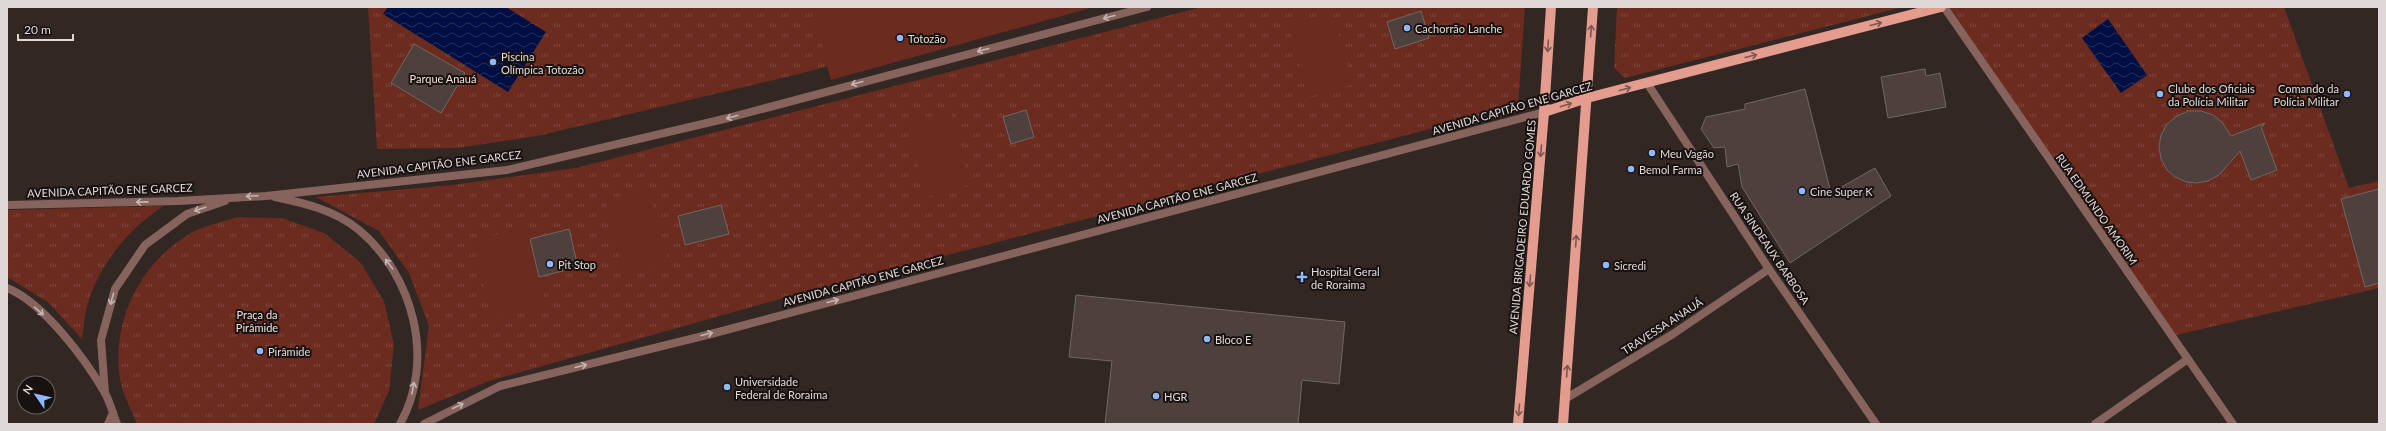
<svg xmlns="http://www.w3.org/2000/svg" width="2386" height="431" font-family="Lato,sans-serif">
  <defs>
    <pattern id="grass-tufts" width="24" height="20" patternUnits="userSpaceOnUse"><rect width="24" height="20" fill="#6b2b1f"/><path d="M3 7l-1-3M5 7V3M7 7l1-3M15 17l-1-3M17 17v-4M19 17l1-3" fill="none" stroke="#80493f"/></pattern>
    <pattern id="water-waves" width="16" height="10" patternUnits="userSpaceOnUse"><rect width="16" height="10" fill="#000f43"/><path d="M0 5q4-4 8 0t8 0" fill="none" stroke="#25315d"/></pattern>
  </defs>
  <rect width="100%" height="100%" fill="#332724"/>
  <g fill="url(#grass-tufts)">
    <polygon points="368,7 1053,7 795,75 537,136 458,148 377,149"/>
    <polygon points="1202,7 1525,7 1518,106 787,297 489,381 418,410 429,326 409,273 379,231 316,197 453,185 576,168"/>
    <polygon points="1617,7 1903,7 1625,78 1614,68"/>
    <polygon points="1944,7 2284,7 2349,188 2379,181 2379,288 2172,336"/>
    <path d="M 163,206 C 129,229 100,263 88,303 C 84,314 84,328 82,339 L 48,302 L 7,277 L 7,210 Z"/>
    <path d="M 237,217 L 282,218 L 324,233 L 360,262 L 384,301 L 394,345 L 389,391 L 374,424 L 137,424 C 132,411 124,397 121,384 C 109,324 140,261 193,232 C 206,225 223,222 237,217 Z"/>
  </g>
  <g fill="#6b2b1f">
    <polygon points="812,7 1094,7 831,80"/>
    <polygon points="1333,14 1352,85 1308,97 1289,26"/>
    <polygon points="951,111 970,185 926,197 907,123"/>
    <polygon points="649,189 668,263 623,275 605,200"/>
    <polygon points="526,227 546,304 492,318 473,241"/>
  </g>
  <g fill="url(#water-waves)">
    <polygon points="388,7 506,7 546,32 508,92 383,14"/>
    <polygon points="2108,19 2147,75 2121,93 2082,38"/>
  </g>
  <g fill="#4d403d" stroke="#746663">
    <polygon points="1421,11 1429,38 1395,49 1387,22"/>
    <polygon points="414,44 465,73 441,113 391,83"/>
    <polygon points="1925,69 1926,76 1940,73 1946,107 1888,118 1881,77"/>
    <polygon points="1805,89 1831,193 1875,168 1891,196 1790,263 1742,187 1738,164 1727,167 1725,147 1714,148 1701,129 1706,117 1745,109 1745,104"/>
    <polygon points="1026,110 1034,137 1011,144 1003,117"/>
    <polygon points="2188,111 2201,111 2213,115 2222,122 2231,136 2265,123 2261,127 2277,170 2251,180 2240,151 2219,175 2208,181 2197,183 2186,182 2175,177 2167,170 2161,159 2159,147 2161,135 2167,124 2177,116"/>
    <polygon points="2379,189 2379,283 2365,287 2341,199"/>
    <polygon points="721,205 729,234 685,245 678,216"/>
    <polygon points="569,229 578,267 539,277 530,239"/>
    <polygon points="1076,295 1345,322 1339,384 1302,380 1298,424 1105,424 1112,361 1069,357"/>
  </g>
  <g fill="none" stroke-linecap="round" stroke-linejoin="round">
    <g stroke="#86645d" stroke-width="8">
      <polyline points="1647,83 1769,269 1876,424"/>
      <polyline points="1565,399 1673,334 1769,269"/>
      <polyline points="108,424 113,413"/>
      <polyline points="2095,424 2188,359"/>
    </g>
    <g stroke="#86645d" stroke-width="8">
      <polyline points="1944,7 2233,424"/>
      <path d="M 275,197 C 304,203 335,210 359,230 C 413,275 436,360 400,424"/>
      <polyline points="7,205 178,201 266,196 507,170 728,118 1147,7"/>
      <path d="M 7,288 C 43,302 86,360 105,393 C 110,402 113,414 117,424"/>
      <polyline points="105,393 101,340 115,289 145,245 187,214 225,201"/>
      <polyline points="424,424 500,386 711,334 1544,112"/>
    </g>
    <g stroke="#e39c8e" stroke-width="10">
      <polyline points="1544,112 1587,98 1941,7"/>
      <polyline points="1518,424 1544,112 1551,7"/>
      <polyline points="1563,424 1593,7"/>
    </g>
  </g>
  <defs><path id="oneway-shaft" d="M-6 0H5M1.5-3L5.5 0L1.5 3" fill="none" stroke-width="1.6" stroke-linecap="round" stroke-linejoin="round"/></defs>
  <g stroke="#c5b5b2">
    <use href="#oneway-shaft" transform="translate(1109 17) rotate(165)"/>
    <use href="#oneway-shaft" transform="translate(983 50) rotate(165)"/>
    <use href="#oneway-shaft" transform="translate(857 83) rotate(165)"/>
    <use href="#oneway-shaft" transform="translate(732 117) rotate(165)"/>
    <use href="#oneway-shaft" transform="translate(252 196) rotate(177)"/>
    <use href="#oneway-shaft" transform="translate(142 202) rotate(179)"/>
    <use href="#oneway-shaft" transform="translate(200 209) rotate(162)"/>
    <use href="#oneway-shaft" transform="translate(389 264) rotate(-127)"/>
    <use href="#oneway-shaft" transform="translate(112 299) rotate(105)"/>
    <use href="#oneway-shaft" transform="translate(833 301) rotate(-15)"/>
    <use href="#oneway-shaft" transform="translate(39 311) rotate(41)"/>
    <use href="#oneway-shaft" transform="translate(707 334) rotate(-14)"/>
    <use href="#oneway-shaft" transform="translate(581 366) rotate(-14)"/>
    <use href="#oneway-shaft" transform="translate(413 388) rotate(-79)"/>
    <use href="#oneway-shaft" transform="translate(458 406) rotate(-25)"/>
  </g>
  <g stroke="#7d564f">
    <use href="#oneway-shaft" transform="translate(1876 24) rotate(-15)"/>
    <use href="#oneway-shaft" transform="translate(1591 31) rotate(-86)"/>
    <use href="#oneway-shaft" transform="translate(1548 46) rotate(94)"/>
    <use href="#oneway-shaft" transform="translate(1751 56) rotate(-14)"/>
    <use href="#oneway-shaft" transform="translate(1625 89) rotate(-15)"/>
    <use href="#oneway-shaft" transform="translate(1566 105) rotate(-18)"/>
    <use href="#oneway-shaft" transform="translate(1541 151) rotate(95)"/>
    <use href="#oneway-shaft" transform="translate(1576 241) rotate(-86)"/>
    <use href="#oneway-shaft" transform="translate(1530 281) rotate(95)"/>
    <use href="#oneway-shaft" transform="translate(1567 371) rotate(-86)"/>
    <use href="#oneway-shaft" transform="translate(1519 410) rotate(95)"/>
  </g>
  <g fill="#8fb8fd" stroke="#171110" stroke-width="1.5">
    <circle cx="1407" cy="28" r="4"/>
    <circle cx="900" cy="38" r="4"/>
    <circle cx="493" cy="62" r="4"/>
    <circle cx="2160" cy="94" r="4"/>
    <circle cx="2347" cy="94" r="4"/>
    <circle cx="1652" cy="153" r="4"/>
    <circle cx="1631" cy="169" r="4"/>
    <circle cx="1802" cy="191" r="4"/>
    <circle cx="550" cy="264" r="4"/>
    <circle cx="1606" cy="265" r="4"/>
    <path d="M1300 271h4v4h4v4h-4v4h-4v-4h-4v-4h4z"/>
    <circle cx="1207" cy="339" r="4"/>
    <circle cx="260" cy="351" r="4"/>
    <circle cx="727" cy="387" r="4"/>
    <circle cx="1156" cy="396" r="4"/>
  </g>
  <g text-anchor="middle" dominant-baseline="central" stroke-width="4" stroke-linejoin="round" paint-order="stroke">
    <g font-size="11" fill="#e0d8d6" stroke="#171110" text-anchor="start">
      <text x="1415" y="28">Cachorrão Lanche</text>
      <text x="908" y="38">Totozão</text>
      <text x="501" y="56">Piscina<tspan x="501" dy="13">Olímpica Totozão</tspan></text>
      <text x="2168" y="88">Clube dos Oficiais<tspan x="2168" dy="13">da Polícia Militar</tspan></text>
      <text x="2339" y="88" text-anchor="end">Comando da<tspan x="2339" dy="13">Polícia Militar</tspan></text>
      <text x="1660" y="153">Meu Vagão</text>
      <text x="1639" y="169">Bemol Farma</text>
      <text x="1810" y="191">Cine Super K</text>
      <text x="558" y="264">Pit Stop</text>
      <text x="1614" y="265">Sicredi</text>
      <text x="1311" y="271">Hospital Geral<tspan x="1311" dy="13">de Roraima</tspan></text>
      <text x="1215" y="339">Bloco E</text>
      <text x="268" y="351">Pirâmide</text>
      <text x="735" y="381">Universidade<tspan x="735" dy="13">Federal de Roraima</tspan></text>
      <text x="1164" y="396">HGR</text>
    </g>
    <g font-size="11" fill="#f5ded9" stroke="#171110">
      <text x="443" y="78">Parque Anauá</text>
      <text x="257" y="314">Praça da<tspan x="257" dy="13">Pirâmide</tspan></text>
    </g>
    <g font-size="11" fill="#e0d8d6" stroke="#171110">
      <text transform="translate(1512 108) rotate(-16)">AVENIDA CAPITÃO ENE GARCEZ</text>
      <text transform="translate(439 164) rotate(-7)">AVENIDA CAPITÃO ENE GARCEZ</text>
      <text transform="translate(110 190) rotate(-2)">AVENIDA CAPITÃO ENE GARCEZ</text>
      <text transform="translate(1177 198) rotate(-15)">AVENIDA CAPITÃO ENE GARCEZ</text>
      <text transform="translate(2097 209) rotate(55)">RUA EDMUNDO AMORIM</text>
      <text transform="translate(1522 227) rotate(-85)">AVENIDA BRIGADEIRO EDUARDO GOMES</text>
      <text transform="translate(1770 248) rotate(56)">RUA SINDEAUX BARBOSA</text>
      <text transform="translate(863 281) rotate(-15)">AVENIDA CAPITÃO ENE GARCEZ</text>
      <text transform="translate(1662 326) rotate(-33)">TRAVESSA ANAUÁ</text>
    </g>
  </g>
  <rect width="2386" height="431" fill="none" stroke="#e0d8d6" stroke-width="16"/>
  <g transform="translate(36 395) rotate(304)"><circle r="19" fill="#171110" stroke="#67615f"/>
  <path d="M0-3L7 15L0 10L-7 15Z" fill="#8fb8fd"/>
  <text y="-6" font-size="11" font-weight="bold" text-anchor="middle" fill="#e0d8d6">N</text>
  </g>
  <path d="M18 34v6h55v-6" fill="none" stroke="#e0d8d6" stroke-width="2"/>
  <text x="24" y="34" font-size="12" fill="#e0d8d6" stroke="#171110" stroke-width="3" paint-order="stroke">20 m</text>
</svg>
